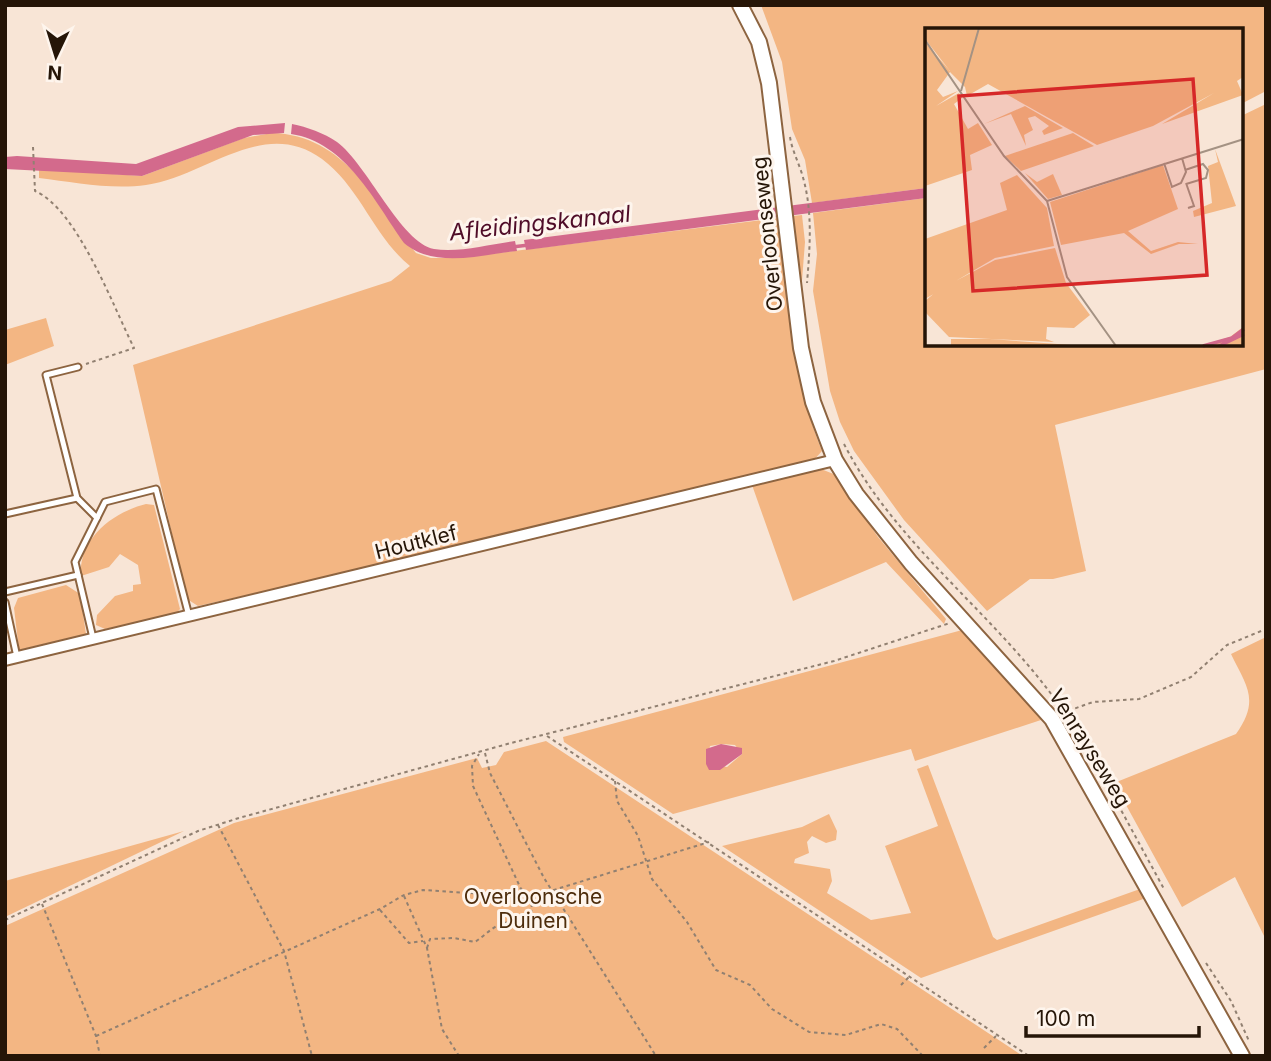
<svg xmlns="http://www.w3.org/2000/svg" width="1271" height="1061" font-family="Inter,sans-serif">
  <rect width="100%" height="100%" fill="#f8e5d6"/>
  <g fill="#f3b683" fill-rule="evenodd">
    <polygon points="761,5 1266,5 1266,91 1241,104 1241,30 926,30 926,188 812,203 805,160 792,129 782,62"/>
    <polygon points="1266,104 1266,369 1055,425 1086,571 1053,579 1030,579 987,611 904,520 854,451 840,422 830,391 813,291 817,254 813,213 926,198 926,345 1241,345 1241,116"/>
    <path d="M 272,133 C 345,135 376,201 416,253 L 431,258 L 457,258 L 779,218 C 788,297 792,377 822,451 L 813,461 L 545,528 L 198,606 L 187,599 L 133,365 L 391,281 L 410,266 C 374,237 360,187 322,159 C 263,116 205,177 146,185 C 111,190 73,182 39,178 L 39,169 L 142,176 L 244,138 Z"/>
    <polygon points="802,215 805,242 801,293 793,216"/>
    <polygon points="46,318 54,346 5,365 5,330"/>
    <polygon points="821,469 836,475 878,537 946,619 944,624 886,562 793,601 752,485"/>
    <path d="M 146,504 L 154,505 L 180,609 L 176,614 L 105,629 L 96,625 L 97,615 L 115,596 L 133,591 L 133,585 L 141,584 L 138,565 L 120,554 L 109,567 L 81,576 C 78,539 113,512 146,504 Z"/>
    <polygon points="66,585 80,594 86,634 19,650 14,608 18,598"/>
    <path d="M 966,629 L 1045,716 L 1041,720 L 915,761 L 911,749 L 673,814 L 564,742 L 563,737 ZM 722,744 L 735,745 L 742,754 L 727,767 L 706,764 L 710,746 Z"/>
    <path d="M 1266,637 L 1266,940 L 1235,877 L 1182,907 L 1114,783 L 1236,734 C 1260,700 1247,687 1231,654 Z"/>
    <polygon points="546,741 1023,1056 5,1056 5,926 234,823 477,758 482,768 496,765 504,752"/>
    <polygon points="928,765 993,937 997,940 1140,889 1146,898 921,978 722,846 802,827 829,814 837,831 836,840 826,843 812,836 807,842 809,853 795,859 794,863 830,869 832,881 827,893 871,920 911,913 885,846 938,826 917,769"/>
    <polygon points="184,831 5,917 5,881"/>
  </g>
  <g fill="#d36a8c">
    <polygon points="285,123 284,133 253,135 142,176 5,169 5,157 17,156 136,164 238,127"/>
    <path d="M 292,124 C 307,127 324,133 337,142 C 367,164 401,243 434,249 C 459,253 490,244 515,241 L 517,251 C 480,255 435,269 404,243 C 375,202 346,142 291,134 Z"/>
    <polygon points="926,188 926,198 526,250 524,240"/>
    <polygon points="721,744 742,748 742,754 720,770 709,770 706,764 706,749"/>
  </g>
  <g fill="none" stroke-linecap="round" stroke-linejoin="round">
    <polyline stroke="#d36a8c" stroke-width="3.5" points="512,247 529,245"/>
    <defs>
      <g id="service">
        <polyline points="78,367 46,375 77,498 97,518"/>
        <polyline points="5,514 77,498"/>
        <polyline points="5,592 78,575"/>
        <polyline points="5,602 17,657"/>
        <polyline points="93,638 75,562 105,502 156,489 189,616"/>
      </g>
      <polyline id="minor" points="5,660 835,460"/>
      <polyline id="tertiary" points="740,5 759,42 769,83 801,348 813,402 835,460 856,494 911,563 1052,719 1242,1056"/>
    </defs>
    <use href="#service" stroke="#8d6440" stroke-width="9"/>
    <use href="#minor" stroke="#8d6440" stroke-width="14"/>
    <use href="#tertiary" stroke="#8d6440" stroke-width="18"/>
    <g stroke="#918071" stroke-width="2" stroke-dasharray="3.5 3.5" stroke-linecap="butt">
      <path d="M 790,137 C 792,150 798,161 802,174 C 813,210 810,246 807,283"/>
      <path d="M 33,147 L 35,191 C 77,209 113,306 134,348 L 86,364"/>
      <path d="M 844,444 C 897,547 997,615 1062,709"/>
      <polyline points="1062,713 1093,702 1139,699 1191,677 1227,645 1266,629"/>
      <polyline points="1065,714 1090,753 1164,889"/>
      <polyline points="547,736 1029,1056"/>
      <polyline points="485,753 490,773 544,878 656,1056"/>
      <polyline points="615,781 617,801 638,836 652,879 687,922 716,970 750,985 772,1009 809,1032 846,1035 881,1024 897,1029 923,1056"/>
      <polyline points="218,825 284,951 312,1056"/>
      <polyline points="404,896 427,948 442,1029 459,1056"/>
      <polyline points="42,904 96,1036 100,1056"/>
      <polyline points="380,910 409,943 423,941"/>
      <polyline points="5,920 198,831 239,818 511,743 834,661 950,623"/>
      <path d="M 427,948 L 430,939 L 454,938 L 475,942 C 494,929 501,915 525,927 L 532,910 L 531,897 L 521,889 L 473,786 L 472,766 L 479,754"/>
      <polyline points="1206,963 1231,1001 1249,1041"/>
      <polyline points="901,985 909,977"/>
      <polyline points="96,1036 380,909 404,895 423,890 531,897 709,842"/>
      <polyline points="984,1048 996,1036"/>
    </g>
    <use href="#service" stroke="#fff" stroke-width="5"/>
    <use href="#minor" stroke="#fff" stroke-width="10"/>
    <use href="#tertiary" stroke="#fff" stroke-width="14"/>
  </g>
  <g text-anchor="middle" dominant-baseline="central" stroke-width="6" stroke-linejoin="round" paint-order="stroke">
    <g font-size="21" fill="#251507" stroke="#fef5ed">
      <text transform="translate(767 234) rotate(-96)">Overloonseweg</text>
      <text transform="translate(416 542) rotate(-14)">Houtklef</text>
      <text transform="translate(1090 748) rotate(58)">Venrayseweg</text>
    </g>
    <g font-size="21" fill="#4e2d0c" stroke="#fef5ed">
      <text x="533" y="896">Overloonsche<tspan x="533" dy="24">Duinen</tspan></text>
    </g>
    <g font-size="23" font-style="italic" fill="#4f0c28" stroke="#fef5ed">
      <text transform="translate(540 223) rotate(-6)">Afleidingskanaal</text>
    </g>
  </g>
  <g transform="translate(925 28)">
    <rect width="318" height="318" fill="#f8e5d6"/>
    <path d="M 0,0 L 318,0 L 318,49 L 312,53 L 318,67 L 237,96 L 289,65 L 228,98 L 172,117 L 63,56 L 42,68 L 40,59 L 25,44 L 12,62 L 18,69 L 33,63 L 11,78 L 34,65 L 37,70 L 29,76 L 43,101 L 53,95 L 67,117 L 45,127 L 47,142 L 0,158 L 0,14 L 25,43 L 0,11 ZM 100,78 L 138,100 L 119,107 L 117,103 L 124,98 L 110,88 L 103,90 L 108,102 L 99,107 L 101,118 L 86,86 L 59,96 ZM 148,105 L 169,118 L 96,143 L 80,128 ZM 290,121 L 311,178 L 269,189 L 268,183 L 287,175 L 283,138 L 293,134 ZM 238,137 L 253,181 L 203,203 L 226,223 L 253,214 L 273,216 L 254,216 L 226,226 L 199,205 L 136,217 L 125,174 ZM 100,145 L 112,154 L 128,146 L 137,167 L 123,171 ZM 92,147 L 122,180 L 129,218 L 70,230 L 0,271 L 0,211 L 82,182 L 75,155 ZM 130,220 L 141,255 L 165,287 L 149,300 L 122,299 L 121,311 L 129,314 L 24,309 L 0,284 L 0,273 L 12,263 L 70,232 ZM 318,299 L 314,307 L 318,304 L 318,318 L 275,318 L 305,309 ZM 26,311 L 65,311 L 160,318 L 26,318 Z" fill="#f3b683"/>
    <path fill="none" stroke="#d36a8c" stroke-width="3.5" d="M 278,318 L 307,310 L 319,301M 294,318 L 319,306"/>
    <path fill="none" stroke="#a49283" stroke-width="2" d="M 0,12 L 79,128 L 122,173 L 142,249 L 191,318M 36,63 L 54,0M 239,135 L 247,159 L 256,155 L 261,144 L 257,130M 260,142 L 278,136 L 283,142 L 281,150 L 261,156M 261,155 L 269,178 L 263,180M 122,173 L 319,111"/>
    <path fill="#d62828" fill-opacity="0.15" stroke="#d62828" stroke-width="3.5" d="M 268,51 L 282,247 L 48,263 L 34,68 Z"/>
    <rect width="318" height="318" fill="none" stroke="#251507" stroke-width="3.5"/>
  </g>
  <rect width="1271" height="1061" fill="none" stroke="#251507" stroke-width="14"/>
  <g transform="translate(56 56) rotate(184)" stroke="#fef5ed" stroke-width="5" paint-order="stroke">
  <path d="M0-5L12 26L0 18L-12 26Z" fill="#251507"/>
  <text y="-10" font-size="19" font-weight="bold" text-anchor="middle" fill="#251507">N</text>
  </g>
  <path d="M1026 1026v10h173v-10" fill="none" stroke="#251507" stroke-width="3.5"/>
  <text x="1036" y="1026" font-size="21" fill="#251507" stroke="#fef5ed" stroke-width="5" paint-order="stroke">100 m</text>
</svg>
